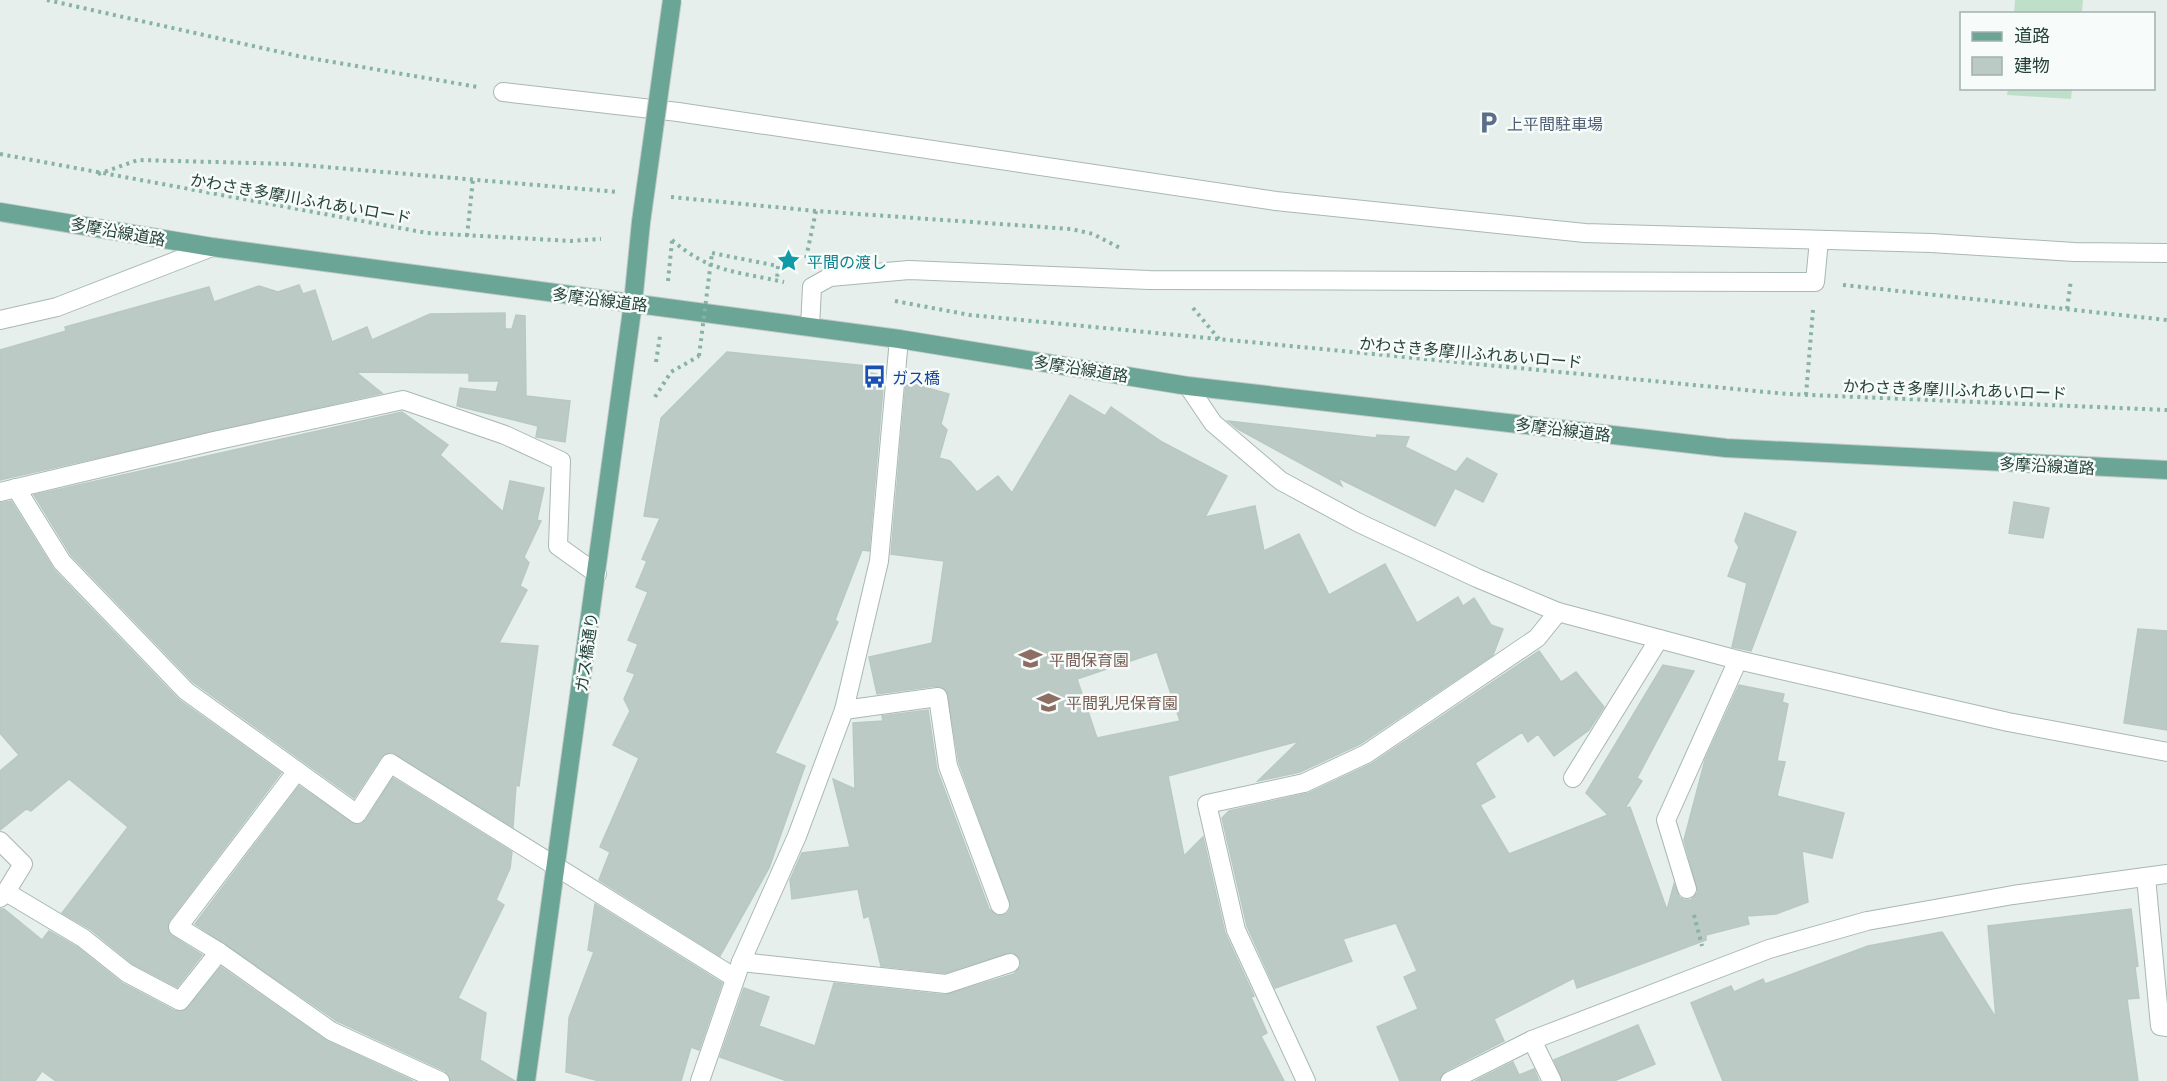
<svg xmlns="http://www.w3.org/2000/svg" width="2167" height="1081" font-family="'Exo 2','Noto Sans JP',sans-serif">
  <rect width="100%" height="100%" fill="#e6efeb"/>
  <g fill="#bfe0c8">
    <polygon points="2015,0 2083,0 2082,13 2014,13"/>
    <polygon points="2008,89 2008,88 2072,89 2071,99 2007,95"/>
  </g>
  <g fill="#bbcac4" stroke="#b8c9c2" stroke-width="1.5" fill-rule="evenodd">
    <polygon points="299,285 303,294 315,290 332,342 367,327 372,340 430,314 505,313 505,329 512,329 516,315 525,316 526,396 570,401 565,442 536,437 538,426 457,406 460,388 496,392 499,381 469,381 469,373 356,372 382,393 0,480 0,350 66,331 65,327 209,287 214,302 259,286 278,292"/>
    <polygon points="727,352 867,366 867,372 884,376 869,551 862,550 835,620 838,622 775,753 805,766 769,868 720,956 599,880 610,852 600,847 639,758 613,745 630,711 624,699 635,674 627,671 638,644 628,640 648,592 636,587 647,561 642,559 660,518 644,516 661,418"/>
    <path d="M 906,382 L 949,394 L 941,424 L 947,430 L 939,458 L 950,461 L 977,492 L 998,476 L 1012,493 L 1070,395 L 1105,416 L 1111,407 L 1162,442 L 1227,476 L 1205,517 L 1255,506 L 1264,551 L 1299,534 L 1329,595 L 1385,564 L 1417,623 L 1458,597 L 1463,606 L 1474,598 L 1491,625 L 1503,629 L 1493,655 L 1360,744 L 1300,772 L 1258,781 L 1299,741 L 1168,776 L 1184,856 L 1203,837 L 1225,933 L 1254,996 L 1251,997 L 1267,1033 L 1261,1036 L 1284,1081 L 787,1081 L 720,1057 L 744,988 L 769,997 L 759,1026 L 815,1046 L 834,983 L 945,995 L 1014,974 L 1021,966 L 1020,959 L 1012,952 L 945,973 L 881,966 L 869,916 L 864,918 L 858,889 L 792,899 L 790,880 L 802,853 L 850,847 L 833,779 L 855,789 L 853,723 L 883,721 L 882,716 L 928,710 L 937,770 L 989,909 L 999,916 L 1008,913 L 1011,907 L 959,763 L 947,691 L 936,686 L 877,694 L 869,657 L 932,643 L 944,561 L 891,554 ZM 1157,652 L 1180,721 L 1097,738 L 1077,679 Z"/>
    <polygon points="402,412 448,445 440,455 503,512 510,481 544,488 537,520 541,521 524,557 529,563 520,586 527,590 499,643 538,646 519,786 516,785 513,827 391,752 381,757 354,798 193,682 71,555 34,495"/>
    <polygon points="1228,421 1376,438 1377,435 1409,437 1405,447 1456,472 1467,458 1497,474 1483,502 1455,488 1435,526 1338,478 1342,486 1238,429"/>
    <polygon points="11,501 54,570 178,699 281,773 169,921 168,931 172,936 202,955 177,987 133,964 90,929 62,913 128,827 69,779 31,811 26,809 0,830 0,771 19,755 0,733 0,503"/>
    <polygon points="2014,502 2049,508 2043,538 2009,533"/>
    <polygon points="1745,513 1796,532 1751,651 1732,647 1747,583 1728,576 1739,547 1735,541"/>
    <polygon points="2138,629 2167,631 2167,730 2124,723"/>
    <polygon points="1539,651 1561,682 1576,672 1604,707 1589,730 1554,756 1538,734 1528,742 1522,732 1475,763 1495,797 1480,805 1509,854 1608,815 1586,793 1663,665 1694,671 1637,778 1642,781 1625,808 1630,807 1667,910 1674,884 1679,897 1684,900 1691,900 1698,892 1684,840 1705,760 1739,685 1784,694 1782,702 1788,704 1777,761 1785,762 1777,796 1844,813 1832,858 1802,851 1808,902 1776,914 1747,916 1749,924 1706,935 1706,940 1577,988 1574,978 1494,1019 1504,1041 1445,1071 1439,1081 1400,1081 1377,1027 1418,1009 1404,977 1417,971 1396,923 1343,939 1352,961 1275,988 1247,926 1222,818 1229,811 1309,793 1371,764"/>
    <polygon points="393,778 512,852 510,868 496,900 504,905 458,998 486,1013 480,1060 515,1081 451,1081 445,1071 337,1021 195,924 299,786 357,825 366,820"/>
    <polygon points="595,904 722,983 699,1050 691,1047 681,1081 599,1081 566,1072 569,1018 594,952 588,950"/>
    <polygon points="0,909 4,909 42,940 49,931 77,947 122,983 175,1011 188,1008 221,967 325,1040 413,1081 56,1081 42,1071 35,1081 0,1081"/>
    <polygon points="2131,909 2138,966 2135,967 2139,998 2127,999 2138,1081 1723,1081 1691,1003 1731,986 1734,992 1763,979 1765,984 1868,946 1942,932 1996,1018 1988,926"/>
    <polygon points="1638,1025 1655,1064 1614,1081 1563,1081 1554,1060"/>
    <polygon points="1513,1062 1519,1075 1534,1069 1539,1081 1475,1081"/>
  </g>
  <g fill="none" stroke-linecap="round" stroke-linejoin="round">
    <defs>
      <g id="minor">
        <polyline points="503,92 678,112 1276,201 1585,233 1931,243 2074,252 2167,253"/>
        <polyline points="0,320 57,307 212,247"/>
        <polyline points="810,327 812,287 830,277 909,270 1149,280 1815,282 1819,240"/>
        <polyline points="1188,386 1213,423 1281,481 1359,523 1477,578 1558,612 1738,660 2008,722 2167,752"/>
        <polyline points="16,488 62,562 186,691 357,814 390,763 735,978"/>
        <polyline points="0,492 214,441 403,400 505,435 561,461 558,546 597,574"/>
        <polyline points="844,710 938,697 948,766 1000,905"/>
        <polyline points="297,771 178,927 219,952 331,1031 440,1081"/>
        <polyline points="1573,778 1659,639"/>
        <polyline points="0,841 23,864 6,892"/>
        <polyline points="2146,877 2160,1026 2167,1027"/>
        <polyline points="1687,889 1666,820 1738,660"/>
        <polyline points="0,898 6,892 83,938 127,973 180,1001 219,952"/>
        <polyline points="741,962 946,984 1010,963"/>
        <polyline points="1532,1040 1552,1081"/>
        <polyline points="700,1081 741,962 797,836 844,710 879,561 899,339"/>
        <polyline points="1306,1081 1236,930 1207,804 1304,783 1366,754 1537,638 1558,612"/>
        <polyline points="1450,1081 1532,1040 1769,949 1867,921 2013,895 2167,874"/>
      </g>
      <g id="major">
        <polyline points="0,212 212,247 899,339 1188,386 1726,448 2167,470"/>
        <polyline points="526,1081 633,303 641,222"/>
      </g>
    </defs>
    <use href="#minor" stroke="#a8b8b2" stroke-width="20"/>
    <use href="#major" stroke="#c2cac8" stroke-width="20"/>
    <g stroke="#86b3a5" stroke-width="4" stroke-dasharray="3 4.5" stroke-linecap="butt">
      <polyline points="47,0 298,56 478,87"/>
      <polyline points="0,154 427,233 571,241 601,239"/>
      <polyline points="98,174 138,160 290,164 618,192"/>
      <polyline points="671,197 816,211 1071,229 1093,234 1122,249"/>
      <polyline points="467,236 473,179"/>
      <path d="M 672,240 C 708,272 739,272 784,282"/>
      <polyline points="712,253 778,266 777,280"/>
      <polyline points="806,258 816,211"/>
      <polyline points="668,281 672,241"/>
      <polyline points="1843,285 2167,320"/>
      <polyline points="895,301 970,315 1787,394 2167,410"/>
      <polyline points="1193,308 1219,339"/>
      <polyline points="2067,309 2071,280"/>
      <polyline points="656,362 660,336"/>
      <polyline points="1806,395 1813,310"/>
      <polyline points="655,397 671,372 699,356"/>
      <polyline points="1694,915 1702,946"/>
    </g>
    <use href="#minor" stroke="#fff" stroke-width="18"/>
    <use href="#major" stroke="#6aa596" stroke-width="18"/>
    <defs>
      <polyline id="major-bridge" points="641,222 672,0"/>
    </defs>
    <use href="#major-bridge" stroke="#c2cac8" stroke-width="20" stroke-linecap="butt"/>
    <polyline stroke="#86b3a5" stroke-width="4" stroke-dasharray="3 4.5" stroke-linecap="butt" points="699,356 712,253"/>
    <use href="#major-bridge" stroke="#6aa596" stroke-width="18"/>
  </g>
  <defs>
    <symbol id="parking-bare" viewBox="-9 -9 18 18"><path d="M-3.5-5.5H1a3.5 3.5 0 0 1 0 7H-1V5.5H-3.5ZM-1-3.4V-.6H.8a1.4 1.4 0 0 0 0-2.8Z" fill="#5c6f8a" stroke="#f7fbf9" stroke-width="2.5" paint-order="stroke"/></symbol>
    <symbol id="sight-bare" viewBox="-9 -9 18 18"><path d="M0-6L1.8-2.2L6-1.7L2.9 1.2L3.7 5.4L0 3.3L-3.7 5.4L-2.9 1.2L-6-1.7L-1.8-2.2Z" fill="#0f9aa8" stroke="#f7fbf9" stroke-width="2.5" paint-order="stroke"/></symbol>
    <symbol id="bus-bare" viewBox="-9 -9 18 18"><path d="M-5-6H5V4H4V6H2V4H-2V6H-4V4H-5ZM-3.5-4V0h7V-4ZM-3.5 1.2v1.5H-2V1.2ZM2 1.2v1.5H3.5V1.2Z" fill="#1a4fb4" stroke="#f7fbf9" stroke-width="2.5" paint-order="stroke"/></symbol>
    <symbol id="school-bare" viewBox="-9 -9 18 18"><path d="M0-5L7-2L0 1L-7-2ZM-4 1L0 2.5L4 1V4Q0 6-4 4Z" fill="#8d6e63" stroke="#f7fbf9" stroke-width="2.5" paint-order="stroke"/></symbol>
  </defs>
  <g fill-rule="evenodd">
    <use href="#parking-bare" x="1472" y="106" width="33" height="33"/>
    <use href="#sight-bare" x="772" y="244" width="33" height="33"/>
    <use href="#bus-bare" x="858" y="360" width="33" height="33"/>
    <use href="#school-bare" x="1014" y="642" width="33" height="33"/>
    <use href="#school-bare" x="1032" y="686" width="33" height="33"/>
  </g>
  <g text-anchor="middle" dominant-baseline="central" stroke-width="5" stroke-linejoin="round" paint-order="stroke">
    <g font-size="16" fill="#4e5e75" stroke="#f7fbf9" text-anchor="start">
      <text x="1507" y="123">上平間駐車場</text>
    </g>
    <g font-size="16" fill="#24423a" stroke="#f7fbf9">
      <text transform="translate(301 198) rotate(10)">かわさき多摩川ふれあいロード</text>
      <text transform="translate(118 231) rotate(10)">多摩沿線道路</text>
      <text transform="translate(600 299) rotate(7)">多摩沿線道路</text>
      <text transform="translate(1471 352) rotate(5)">かわさき多摩川ふれあいロード</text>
      <text transform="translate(1081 368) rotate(9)">多摩沿線道路</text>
      <text transform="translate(1955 389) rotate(2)">かわさき多摩川ふれあいロード</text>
      <text transform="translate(1563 429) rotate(7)">多摩沿線道路</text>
      <text transform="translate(2047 465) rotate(3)">多摩沿線道路</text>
      <text transform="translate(586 652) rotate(-82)">ガス橋通り</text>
    </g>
    <g font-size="16" fill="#0d838f" stroke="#f7fbf9" text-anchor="start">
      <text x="807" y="261">平間の渡し</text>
    </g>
    <g font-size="16" fill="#164399" stroke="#f7fbf9" text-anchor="start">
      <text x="892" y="377">ガス橋</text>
    </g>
    <g font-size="16" fill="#785e54" stroke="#f7fbf9" text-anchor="start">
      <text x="1049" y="659">平間保育園</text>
      <text x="1066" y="702">平間乳児保育園</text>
    </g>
  </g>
  <rect x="1960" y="12" width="195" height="78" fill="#f7fbf9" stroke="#a3b1ad" stroke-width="1.5"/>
  <rect x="1972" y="32" width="30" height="9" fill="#6aa596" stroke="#a3b1ad" stroke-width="1.5"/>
  <text x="2014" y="42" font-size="18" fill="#24423a">道路</text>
  <rect x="1972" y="57" width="30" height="18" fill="#bbcac4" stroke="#a3b1ad" stroke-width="1.5"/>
  <text x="2014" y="72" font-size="18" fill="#24423a">建物</text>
</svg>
